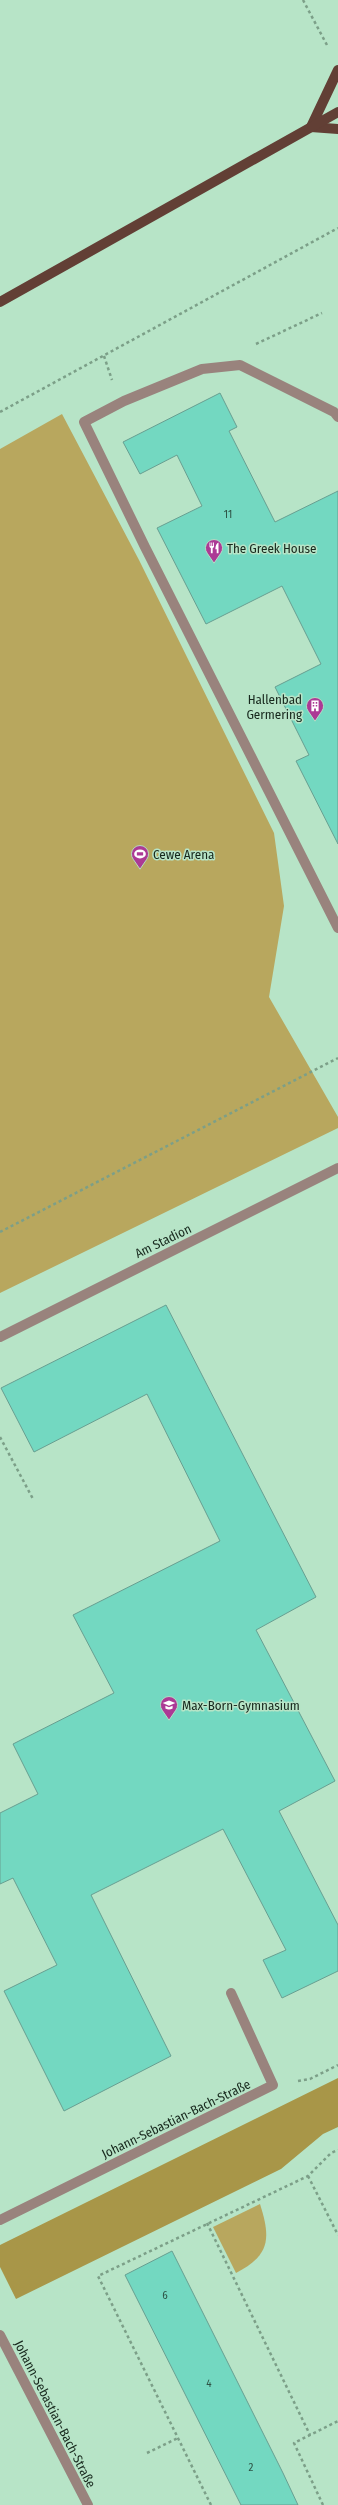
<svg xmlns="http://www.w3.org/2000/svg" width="338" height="2505" font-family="'Fira Sans Condensed',sans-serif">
  <rect width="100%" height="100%" fill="#b7e4c7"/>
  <g fill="#b8a75e">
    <polygon points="62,414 139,560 274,833 284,906 269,997 338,1117 338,1128 0,1293 0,449"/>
    <path d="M 260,2204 C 271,2239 270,2255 236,2273 L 213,2227 Z"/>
  </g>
  <polygon fill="#a89648" points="338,2078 338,2127 323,2134 281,2169 16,2299 0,2267 0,2245"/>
  <g fill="#73d8c1" stroke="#689f91">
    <polygon points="220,393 237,427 229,431 275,522 338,491 338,844 296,761 309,755 275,687 321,664 282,586 206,624 157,528 202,506 177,455 140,474 123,442"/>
    <polygon points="166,1305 316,1597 256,1630 335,1781 279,1811 338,1925 338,1971 282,1998 263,1960 286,1950 223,1829 91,1895 171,2056 64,2111 4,1991 57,1965 13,1878 0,1884 0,1813 38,1794 13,1744 114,1693 73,1615 220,1541 147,1394 34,1452 1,1388"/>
    <polygon points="172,2251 283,2473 298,2505 241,2505 125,2275"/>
  </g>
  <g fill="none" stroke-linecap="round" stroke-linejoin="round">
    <g stroke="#7c9f88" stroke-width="2.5" stroke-dasharray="3 3" stroke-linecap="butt">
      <polyline points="303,0 328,47"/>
      <polyline points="256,344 322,313"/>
      <polyline points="104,356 112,380"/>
      <polyline points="0,412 338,228"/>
      <polyline points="0,1232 338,1058"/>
      <polyline points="0,1437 33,1499"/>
      <polyline points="298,2081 310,2079 338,2065"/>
      <polyline points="308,2176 338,2235"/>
      <polyline points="207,2223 310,2435"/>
      <polyline points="147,2453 178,2438"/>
      <polyline points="211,2505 98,2276 308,2176 331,2153 338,2150"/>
      <polyline points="323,2505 294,2443 338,2421"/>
    </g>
    <g stroke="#99837d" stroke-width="10">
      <polyline points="338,417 334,412 240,365 202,369 124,401 84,422 145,547 338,928"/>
      <polyline points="0,1337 338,1168"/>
      <polyline points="0,2220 273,2085 231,1993"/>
      <polyline points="0,2335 88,2505"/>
    </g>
    <g stroke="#623f35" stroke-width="10">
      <polyline points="311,127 338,70"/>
      <polyline points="311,127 338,129"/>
      <polyline points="0,302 338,112"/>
    </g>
  </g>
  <defs>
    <symbol id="restaurant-pin" viewBox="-11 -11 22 30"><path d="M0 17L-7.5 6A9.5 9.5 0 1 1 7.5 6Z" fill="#ac3a95" stroke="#b7e4c7"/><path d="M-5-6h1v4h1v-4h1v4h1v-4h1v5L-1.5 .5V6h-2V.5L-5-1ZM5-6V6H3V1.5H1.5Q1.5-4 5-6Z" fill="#fff"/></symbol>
    <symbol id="building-pin" viewBox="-11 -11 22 30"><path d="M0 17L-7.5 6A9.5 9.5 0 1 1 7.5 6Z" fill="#ac3a95" stroke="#b7e4c7"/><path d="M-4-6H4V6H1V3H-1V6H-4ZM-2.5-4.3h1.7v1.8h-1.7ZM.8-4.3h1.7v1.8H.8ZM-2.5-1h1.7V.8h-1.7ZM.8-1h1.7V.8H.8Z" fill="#fff"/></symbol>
    <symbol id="stadium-pin" viewBox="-11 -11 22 30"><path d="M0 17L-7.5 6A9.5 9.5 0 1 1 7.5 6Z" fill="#ac3a95" stroke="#b7e4c7"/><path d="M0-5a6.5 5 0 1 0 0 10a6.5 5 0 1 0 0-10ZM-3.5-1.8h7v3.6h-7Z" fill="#fff"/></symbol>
    <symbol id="school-pin" viewBox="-11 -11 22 30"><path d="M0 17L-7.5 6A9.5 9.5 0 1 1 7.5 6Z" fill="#ac3a95" stroke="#b7e4c7"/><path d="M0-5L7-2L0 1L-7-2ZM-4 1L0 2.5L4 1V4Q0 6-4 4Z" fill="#fff"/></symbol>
  </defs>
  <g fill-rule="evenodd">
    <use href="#restaurant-pin" x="204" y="538" width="20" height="27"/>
    <use href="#building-pin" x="305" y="696" width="20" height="27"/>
    <use href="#stadium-pin" x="130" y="844" width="20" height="27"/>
    <use href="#school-pin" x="159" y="1695" width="20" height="27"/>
  </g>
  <g text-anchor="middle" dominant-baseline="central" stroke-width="3" stroke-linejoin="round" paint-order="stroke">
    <g font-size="11" fill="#2e5446">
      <text x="228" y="514">11</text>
      <text x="165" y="2295">6</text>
      <text x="209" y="2383">4</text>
      <text x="251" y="2467">2</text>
    </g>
    <g font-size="13" fill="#17281d" stroke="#b7e4c7" text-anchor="start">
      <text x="227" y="548">The Greek House</text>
      <text x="302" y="699" text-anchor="end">Hallenbad<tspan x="302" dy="15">Germering</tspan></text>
      <text x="153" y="854">Cewe Arena</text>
      <text x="182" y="1705">Max-Born-Gymnasium</text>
    </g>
    <g font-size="13" fill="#17281d" stroke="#b7e4c7">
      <text transform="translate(163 1241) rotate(-26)">Am Stadion</text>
      <text transform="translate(176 2119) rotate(-26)">Johann-Sebastian-Bach-Straße</text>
      <text transform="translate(55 2414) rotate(63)">Johann-Sebastian-Bach-Straße</text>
    </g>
  </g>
</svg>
